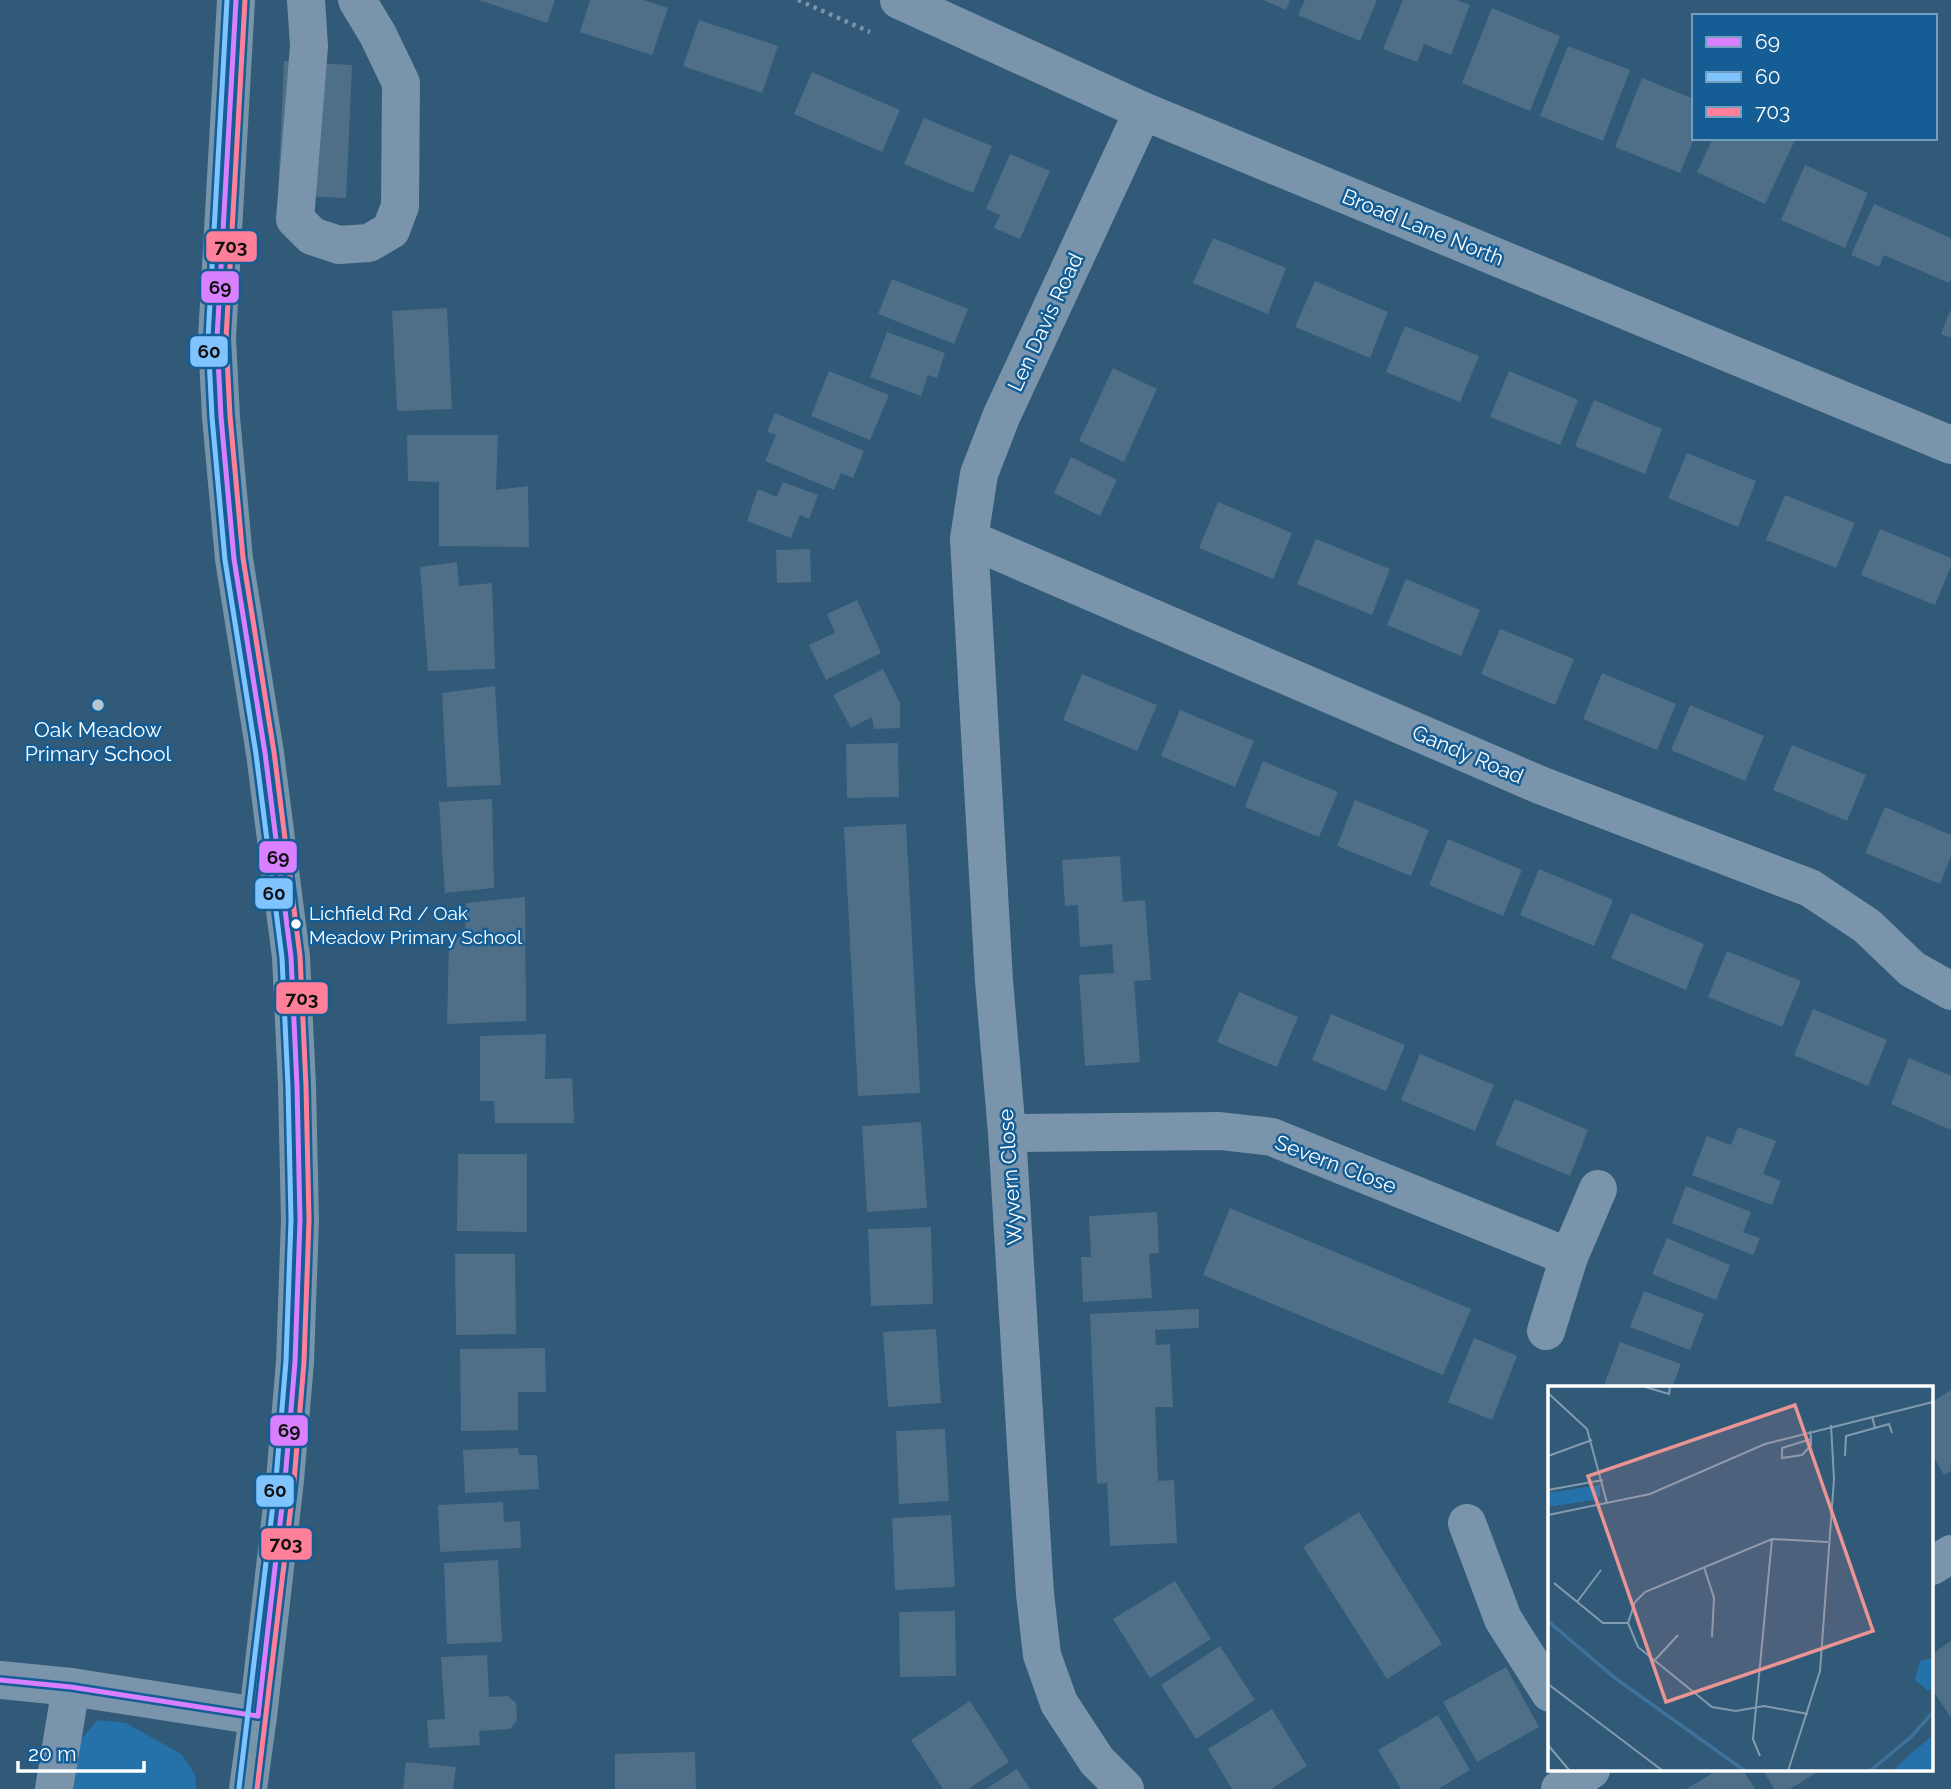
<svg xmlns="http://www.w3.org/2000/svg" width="1951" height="1789" font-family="Raleway,sans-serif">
  <rect width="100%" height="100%" fill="#315978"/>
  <polygon fill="#2572aa" points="97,1720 126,1723 181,1754 195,1774 196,1789 74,1789 81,1740"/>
  <g fill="#4f6e87">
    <polygon points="479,0 555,0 547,23"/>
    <polygon points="590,0 643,0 668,8 652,55 580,32"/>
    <polygon points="1263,0 1290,0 1286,10"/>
    <polygon points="1305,0 1377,0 1360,41 1298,15"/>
    <polygon points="1403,0 1457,0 1470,5 1451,55 1424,44 1417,62 1383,49"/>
    <polygon points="1492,8 1560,36 1530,111 1462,83"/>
    <polygon points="699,20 778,46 762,93 683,66"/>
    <polygon points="1568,46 1630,70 1603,141 1540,116"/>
    <polygon points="284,61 352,65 346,198 278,195"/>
    <polygon points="812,72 900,110 882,152 794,114"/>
    <polygon points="1642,78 1694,99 1694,139 1680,173 1615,147"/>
    <polygon points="924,118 992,146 973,193 904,164"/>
    <polygon points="1713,138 1796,138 1765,204 1697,172"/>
    <polygon points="1010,154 1050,171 1020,239 994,228 1000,215 986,209"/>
    <polygon points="1805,165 1868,193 1845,248 1781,220"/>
    <polygon points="1874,204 1951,238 1951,280 1949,283 1884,255 1879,267 1851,255"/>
    <polygon points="1213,238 1286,268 1268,314 1193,283"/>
    <polygon points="892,279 968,309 954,344 878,314"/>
    <polygon points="1315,281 1388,312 1370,358 1295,327"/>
    <polygon points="447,308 452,409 397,411 392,311"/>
    <polygon points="1951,309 1951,338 1941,334"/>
    <polygon points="1405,326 1479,356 1460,402 1386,372"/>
    <polygon points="887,332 945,353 937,378 928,375 921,396 870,377"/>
    <polygon points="1113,368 1157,389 1124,462 1079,441"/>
    <polygon points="829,371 889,395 870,440 811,416"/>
    <polygon points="1509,371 1578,400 1560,445 1490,417"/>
    <polygon points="1594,400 1662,429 1645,474 1575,446"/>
    <polygon points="775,413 864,451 853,478 841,473 834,490 765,461 776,435 767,432"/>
    <polygon points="407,435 498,435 496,490 528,486 529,547 439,546 439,482 408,481"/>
    <polygon points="1687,453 1756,481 1738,527 1668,498"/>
    <polygon points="1071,457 1117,480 1100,516 1054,493"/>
    <polygon points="783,482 818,495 809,519 800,515 791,538 747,521 758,489 777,497"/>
    <polygon points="1785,495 1855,523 1836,568 1766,540"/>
    <polygon points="1218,502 1292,533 1273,579 1199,548"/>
    <polygon points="1880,529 1951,558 1951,566 1935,605 1861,575"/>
    <polygon points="1316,539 1390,569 1372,615 1297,584"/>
    <polygon points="810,549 811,582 777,583 776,550"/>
    <polygon points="457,562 459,586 492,583 495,669 428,671 420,567"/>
    <polygon points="1406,579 1480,610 1461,656 1387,625"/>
    <polygon points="857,600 881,653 826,680 809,645 835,633 827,614"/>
    <polygon points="1500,629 1574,659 1555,705 1481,674"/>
    <polygon points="883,669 900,703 900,728 874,729 872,717 851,728 833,695"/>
    <polygon points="1602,673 1676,704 1657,750 1583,719"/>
    <polygon points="1082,674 1157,705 1137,751 1063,720"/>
    <polygon points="495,686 501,785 447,787 442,693"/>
    <polygon points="1690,705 1764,736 1745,781 1671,750"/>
    <polygon points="1180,710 1254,741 1235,787 1161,756"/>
    <polygon points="898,743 899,797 847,798 846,744"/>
    <polygon points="1792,745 1866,775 1847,821 1773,790"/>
    <polygon points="1263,761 1338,792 1319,837 1245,807"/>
    <polygon points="492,799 494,888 445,893 439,802"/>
    <polygon points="1355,800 1429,830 1411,876 1337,846"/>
    <polygon points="1885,807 1951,835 1951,856 1940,884 1865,853"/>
    <polygon points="906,824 920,1093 858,1096 844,827"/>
    <polygon points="1448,839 1522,870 1503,916 1429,885"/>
    <polygon points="1120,856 1123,902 1145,900 1151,980 1134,981 1140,1062 1085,1066 1079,975 1114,973 1112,944 1080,947 1078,905 1065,906 1062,860"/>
    <polygon points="1539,869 1613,900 1594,946 1520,915"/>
    <polygon points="525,897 526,1021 447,1024 449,938 465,937 466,903"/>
    <polygon points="1631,913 1704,944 1686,990 1611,958"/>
    <polygon points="1727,951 1801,981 1782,1027 1708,997"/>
    <polygon points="1239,992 1298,1017 1277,1067 1217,1042"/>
    <polygon points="1813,1009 1887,1040 1868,1086 1794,1055"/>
    <polygon points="1331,1014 1405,1045 1386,1091 1312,1060"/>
    <polygon points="546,1034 545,1079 572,1078 574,1123 495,1123 494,1101 480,1101 480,1036"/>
    <polygon points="1420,1054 1494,1085 1475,1131 1401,1100"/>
    <polygon points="1909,1058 1951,1076 1951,1130 1891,1104"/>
    <polygon points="1515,1099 1588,1130 1570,1176 1495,1145"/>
    <polygon points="921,1122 927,1208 867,1212 862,1126"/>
    <polygon points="1738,1127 1776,1141 1763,1174 1781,1181 1772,1205 1692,1175 1707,1136 1731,1145"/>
    <polygon points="458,1154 527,1154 527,1232 457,1231"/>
    <polygon points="1686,1186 1751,1212 1743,1232 1760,1238 1753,1255 1672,1223"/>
    <polygon points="1230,1208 1471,1309 1443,1375 1203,1275"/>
    <polygon points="1157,1212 1159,1253 1149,1254 1152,1298 1083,1302 1081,1257 1091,1257 1089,1216"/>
    <polygon points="931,1227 933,1304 871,1306 868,1229"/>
    <polygon points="1667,1238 1730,1265 1716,1300 1652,1274"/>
    <polygon points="455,1254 515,1254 516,1334 456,1335"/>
    <polygon points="1644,1291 1704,1314 1690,1350 1630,1327"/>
    <polygon points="1199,1309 1199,1328 1155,1330 1156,1345 1170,1344 1173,1407 1155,1407 1158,1481 1174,1480 1177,1543 1110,1546 1107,1483 1097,1484 1090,1314"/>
    <polygon points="936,1329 941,1403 888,1407 883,1332"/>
    <polygon points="1474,1338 1517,1356 1492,1420 1448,1402"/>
    <polygon points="1620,1342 1681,1364 1672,1388 1603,1388"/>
    <polygon points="545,1348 546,1392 518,1392 518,1430 461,1431 460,1349"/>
    <polygon points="1951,1390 1951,1471 1944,1475 1932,1454 1932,1402"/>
    <polygon points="945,1429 949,1501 899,1504 896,1431"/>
    <polygon points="518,1448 519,1455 537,1455 539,1489 465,1493 463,1450"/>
    <polygon points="503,1502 504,1522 520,1521 521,1548 440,1552 438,1505"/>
    <polygon points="1359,1512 1442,1644 1387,1679 1303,1547"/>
    <polygon points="951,1515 955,1587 895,1590 892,1518"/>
    <polygon points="498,1560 502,1642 447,1644 444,1563"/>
    <polygon points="1175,1581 1211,1639 1150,1678 1113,1619"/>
    <polygon points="955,1611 956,1676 900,1677 899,1612"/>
    <polygon points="1951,1641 1951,1718 1932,1689 1932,1654"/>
    <polygon points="1220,1646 1255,1700 1196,1739 1161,1685"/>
    <polygon points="487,1655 489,1697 508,1696 516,1703 517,1720 510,1729 479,1731 480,1745 429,1748 427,1720 445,1719 441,1657"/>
    <polygon points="1506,1667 1539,1727 1477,1762 1443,1702"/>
    <polygon points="970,1701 1009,1762 968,1789 943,1789 911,1740"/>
    <polygon points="1272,1709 1307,1766 1271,1789 1232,1789 1208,1749"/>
    <polygon points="1438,1715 1470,1770 1438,1789 1401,1789 1378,1750"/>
    <polygon points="695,1752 696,1789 615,1789 615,1754"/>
    <polygon points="406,1762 456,1767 453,1789 403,1789"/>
    <polygon points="1017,1769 1030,1789 986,1789"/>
    <polygon points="1718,1770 1743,1770 1755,1789 1686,1789"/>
    <polygon points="1763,1770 1821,1770 1790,1789 1774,1789"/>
  </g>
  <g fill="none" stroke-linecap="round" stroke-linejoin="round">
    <polyline stroke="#7a95ab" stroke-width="4.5" stroke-dasharray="3.5 5" stroke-linecap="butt" points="798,0 870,32"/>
    <g stroke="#7a95ab" stroke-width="38">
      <polyline points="306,0 309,46 295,219 312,236 339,245 369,243 391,230 400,206 401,83 378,35 357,0"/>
      <polyline points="899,0 1143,111 1951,445"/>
      <polyline points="969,539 1540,785 1810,888 1867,926 1912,969 1951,991"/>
      <polyline points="1007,1133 1220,1131 1272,1137 1569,1257"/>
      <polyline points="1546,1331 1569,1257 1598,1189"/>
      <polyline points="1467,1523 1503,1619 1550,1693"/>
      <polyline points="1932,1566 1951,1554"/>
      <polyline points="0,1680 71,1687 258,1716"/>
      <polyline points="54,1789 71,1687"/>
      <polyline points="1125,1789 1097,1761 1059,1703 1042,1655 1035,1594 1007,1133 994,981 969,539 979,474 1001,417 1143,111"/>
      <polyline points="1560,1789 1591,1770"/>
    </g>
    <polyline stroke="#7894a9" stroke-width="38" points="236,0 217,338 221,417 234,559 265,753 291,957 297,1086 300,1220 295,1362 285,1480 258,1716 248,1789"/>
    <defs>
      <g id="bus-1">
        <polyline points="236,0 217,338 221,417 234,559 265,753 291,957 297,1086 300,1220 295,1362 285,1480 258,1716"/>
        <polyline points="0,1680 71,1687 258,1716"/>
      </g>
      <polyline id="bus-2" points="227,0 208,338 212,417 225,560 256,754 282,958 288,1086 291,1220 286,1361 276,1479 239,1788"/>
      <polyline id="bus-3" points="245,0 226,338 230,416 243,558 274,752 300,956 306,1086 309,1220 304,1362 294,1481 257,1789"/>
    </defs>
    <use href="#bus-1" stroke="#145d95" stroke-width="10"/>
    <use href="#bus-2" stroke="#145d95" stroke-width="10"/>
    <use href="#bus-3" stroke="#145d95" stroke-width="10"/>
    <use href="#bus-1" stroke="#d880ff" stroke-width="5"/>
    <use href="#bus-2" stroke="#80c4ff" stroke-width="5"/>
    <use href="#bus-3" stroke="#ff8098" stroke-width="5"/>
  </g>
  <circle fill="#b7c5d0" stroke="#145d95" stroke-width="2.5" cx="98" cy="705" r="7"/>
  <circle fill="#fff" stroke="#145d95" stroke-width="2.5" cx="296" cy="924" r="6"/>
  <g text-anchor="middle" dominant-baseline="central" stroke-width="5" stroke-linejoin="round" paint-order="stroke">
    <g font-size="19" fill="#fff" stroke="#145d95" text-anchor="start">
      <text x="309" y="913">Lichfield Rd / Oak<tspan x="309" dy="24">Meadow Primary School</tspan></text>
    </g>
    <g font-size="21" fill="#fff" stroke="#145d95">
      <text transform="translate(1423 227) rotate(22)">Broad Lane North</text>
      <text transform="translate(1045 322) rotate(-65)">Len Davis Road</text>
      <text transform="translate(1468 754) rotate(23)">Gandy Road</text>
      <text transform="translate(1336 1164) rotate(21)">Severn Close</text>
      <text transform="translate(1010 1177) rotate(-94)">Wyvern Close</text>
    </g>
    <g font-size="21" fill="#fff" stroke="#145d95">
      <text x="98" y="729">Oak Meadow<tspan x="98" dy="24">Primary School</tspan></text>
    </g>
  </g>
  <g transform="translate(1548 1386)">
    <rect width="385" height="385" fill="#315978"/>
    <path d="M 52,99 L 52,110 L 46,114 L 0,121 L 0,107 Z" fill="#2572aa"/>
    <path d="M 385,272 L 385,303 L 379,304 L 367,294 L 372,275 ZM 385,349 L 385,385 L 345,385 L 359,371 Z" fill="#2572aa"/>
    <path fill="none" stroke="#3f729a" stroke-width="3.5" d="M 0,235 L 67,292 L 197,385M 322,385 L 363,351 L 385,326"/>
    <path fill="none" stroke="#839bae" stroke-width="2" d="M 94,0 L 121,8 L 122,0M 0,7 L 39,43 L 59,117M 324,30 L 327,42 L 341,38 L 344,47M 262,45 L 263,53 L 263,59 L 254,69 L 234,72 L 234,62 L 263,53M 0,70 L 44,54M 297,70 L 298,50 L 327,42M 0,104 L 55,94M 0,129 L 102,108 L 217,58 L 385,16M 156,181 L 166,212 L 164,251M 6,197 L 55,237 L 80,237M 29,216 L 53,184M 107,274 L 130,249M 0,298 L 115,385M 260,328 L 216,320 L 188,325 L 164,321 L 90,261 L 80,237 L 87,216 L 97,206 L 224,153 L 280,156M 0,359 L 22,385M 212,370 L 205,353 L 224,153M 240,385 L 272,285 L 286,93 L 283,39"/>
    <path fill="#ea9494" fill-opacity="0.15" stroke="#ea9494" stroke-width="3.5" d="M 247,19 L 325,245 L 118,316 L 40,90 Z"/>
    <rect width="385" height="385" fill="none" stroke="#fff" stroke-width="3.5"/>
  </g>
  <g stroke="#145d95" stroke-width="2.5">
    <rect x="205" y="230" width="53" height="33" rx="7" fill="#ff8098"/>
    <rect x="200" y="270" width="40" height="34" rx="7" fill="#d880ff"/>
    <rect x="189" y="335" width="40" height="33" rx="7" fill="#80c4ff"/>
    <rect x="258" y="840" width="40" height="34" rx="7" fill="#d880ff"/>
    <rect x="254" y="877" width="40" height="33" rx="7" fill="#80c4ff"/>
    <rect x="275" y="981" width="54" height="34" rx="7" fill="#ff8098"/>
    <rect x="269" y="1414" width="40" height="33" rx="7" fill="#d880ff"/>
    <rect x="255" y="1474" width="40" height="34" rx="7" fill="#80c4ff"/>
    <rect x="260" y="1527" width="53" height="34" rx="7" fill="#ff8098"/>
  </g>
  <g font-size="19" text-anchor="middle" font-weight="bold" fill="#111">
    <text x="231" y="253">703</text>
    <text x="220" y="294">69</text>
    <text x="209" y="358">60</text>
    <text x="278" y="864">69</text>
    <text x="274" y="900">60</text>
    <text x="302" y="1005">703</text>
    <text x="289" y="1437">69</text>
    <text x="275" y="1497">60</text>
    <text x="286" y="1550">703</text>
  </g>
  <rect x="1692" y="14" width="245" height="126" fill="#145d95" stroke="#729ebf" stroke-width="2"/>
  <rect x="1706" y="37" width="35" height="10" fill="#d880ff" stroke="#729ebf" stroke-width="2"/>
  <text x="1755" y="49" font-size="21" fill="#ffffff">69</text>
  <rect x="1706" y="72" width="35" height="10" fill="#80c4ff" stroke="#729ebf" stroke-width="2"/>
  <text x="1755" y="84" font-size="21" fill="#ffffff">60</text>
  <rect x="1706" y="107" width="35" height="10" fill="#ff8098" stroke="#729ebf" stroke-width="2"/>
  <text x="1755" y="119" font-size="21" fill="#ffffff">703</text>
  <path d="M18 1761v10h126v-10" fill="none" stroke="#ffffff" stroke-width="3.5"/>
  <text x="28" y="1761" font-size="21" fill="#ffffff" stroke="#145d95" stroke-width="5" paint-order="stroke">20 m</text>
</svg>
